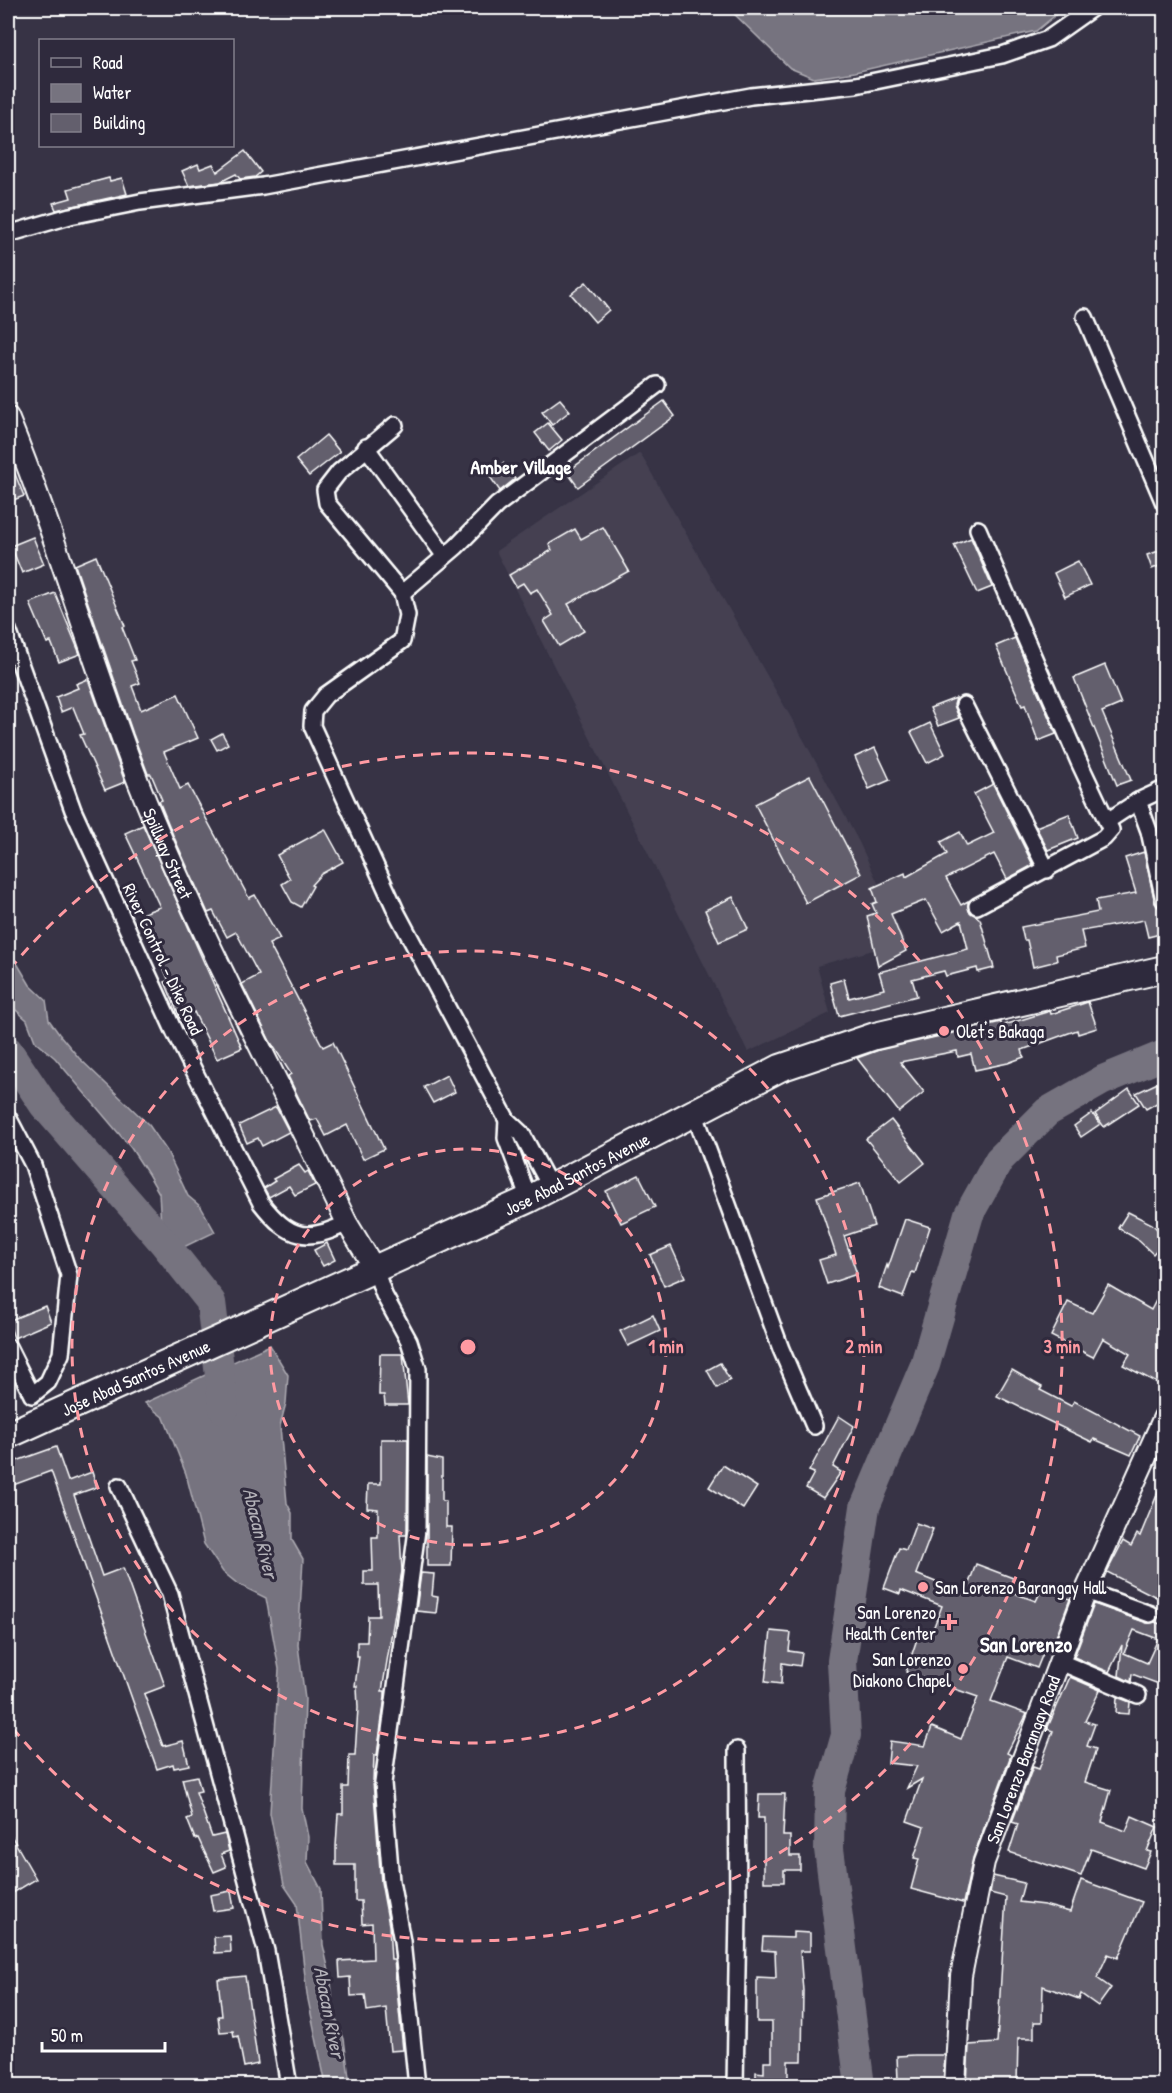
<svg xmlns="http://www.w3.org/2000/svg" width="1172" height="2093" font-family="'Patrick Hand',sans-serif">
  <rect width="100%" height="100%" fill="#373345"/>
  <filter id="ink" filterUnits="userSpaceOnUse"><feTurbulence type="fractalNoise" baseFrequency=".0167" numOctaves="2"/><feDisplacementMap in="SourceGraphic" scale="12" xChannelSelector="R" yChannelSelector="G"/><feConvolveMatrix kernelMatrix="1 2 1 2 8 2 1 2 1" color-interpolation-filters="sRGB"/></filter>
  <g filter="url(#ink)">
    <polygon fill="#444051" points="640,453 805,742 859,842 905,941 817,966 830,1013 748,1052 496,551"/>
    <g fill="#76737f" stroke="#adabb2" stroke-width="1.5">
      <polygon points="728,8 1064,8 1036,31 855,72 814,78 790,68"/>
      <polygon points="8,948 30,985 46,1000 49,1020 59,1034 79,1058 149,1125 167,1151 188,1196 201,1207 215,1232 163,1257 157,1242 161,1226 159,1193 148,1174 131,1148 55,1058 35,1041 27,1020 8,1003"/>
      <polygon points="270,1345 288,1375 286,1403 280,1426 287,1503 292,1513 292,1540 303,1559 298,1645 305,1699 302,1808 308,1837 307,1862 321,1889 323,1945 331,1980 333,2011 344,2039 350,2085 326,2085 307,1995 297,1904 284,1885 270,1813 279,1669 266,1598 238,1584 223,1572 204,1544 186,1474 164,1418 145,1403"/>
    </g>
    <g fill="none" stroke-linecap="round" stroke-linejoin="round">
      <g stroke="#76737f" stroke-width="30">
        <polyline points="8,1051 44,1105 164,1243 211,1302 224,1409"/>
        <polyline points="860,2086 829,1849 830,1791 846,1735 842,1661 865,1507 925,1365 969,1214 999,1160 1047,1112 1103,1080 1164,1055"/>
      </g>
    </g>
    <g fill="#635f6d" stroke="#fff" stroke-width="1.5" fill-rule="evenodd">
      <polygon points="245,151 261,172 255,177 240,179 236,174 220,182 189,186 182,171 198,164 200,169 213,164 217,172"/>
      <polygon points="109,178 110,181 122,178 127,194 56,210 53,203 71,198 68,189"/>
      <polygon points="586,282 609,310 595,322 571,294"/>
      <polygon points="560,399 570,411 552,425 542,412"/>
      <polygon points="664,401 675,416 578,487 567,472"/>
      <polygon points="548,423 562,440 549,451 535,433"/>
      <polygon points="326,435 340,452 309,476 296,460"/>
      <polygon points="8,457 24,496 8,502"/>
      <polygon points="503,463 515,479 500,491 488,474"/>
      <polygon points="603,527 629,571 568,604 584,631 559,646 544,621 553,615 537,589 530,593 523,583 516,587 509,575 552,550 549,544 575,529 581,539"/>
      <polygon points="33,537 44,564 22,573 11,546"/>
      <polygon points="971,538 992,587 977,593 954,545"/>
      <polygon points="1159,551 1164,564 1152,569 1147,555"/>
      <polygon points="96,556 125,626 122,627 135,660 131,661 140,683 132,686 141,710 178,694 198,738 164,752 180,789 188,785 249,898 255,895 280,939 269,944 323,1047 333,1042 384,1149 363,1159 347,1125 326,1136 317,1119 310,1121 288,1076 291,1074 270,1041 242,984 259,975 236,932 227,937 213,911 208,913 173,835 159,801 162,800 151,774 148,774 133,734 75,565"/>
      <polygon points="1078,561 1090,585 1065,597 1054,573"/>
      <polygon points="55,593 80,654 59,662 51,642 47,643 30,603"/>
      <polygon points="1015,638 1056,734 1038,741 1025,705 1022,706 996,646"/>
      <polygon points="1105,665 1121,704 1102,712 1131,780 1117,785 1074,678"/>
      <polygon points="88,679 125,782 105,790 80,735 84,734 73,707 61,712 56,697 78,688 76,684"/>
      <polygon points="956,698 954,705 959,718 938,726 930,708"/>
      <polygon points="930,723 945,754 927,763 911,732"/>
      <polygon points="222,733 228,744 217,750 211,739"/>
      <polygon points="875,748 890,780 869,789 855,757"/>
      <polygon points="810,776 861,874 806,903 755,804"/>
      <polygon points="993,784 1033,865 1007,879 994,854 946,878 961,905 968,901 969,911 980,919 994,968 978,972 977,968 946,976 944,971 912,979 917,996 839,1016 830,983 844,979 849,998 884,989 879,972 968,949 961,921 943,931 926,900 891,914 906,951 878,966 867,916 876,913 872,904 877,902 872,888 905,873 906,877 947,854 941,842 960,832 967,846 994,833 974,794"/>
      <polygon points="1069,814 1078,838 1048,850 1036,827"/>
      <polygon points="143,825 242,1048 217,1059 194,1012 180,1018 165,982 169,981 141,914 160,907 125,833"/>
      <polygon points="325,829 343,862 321,874 311,885 313,886 301,907 292,902 282,884 290,879 277,855"/>
      <polygon points="1144,852 1155,903 1164,910 1164,933 1148,937 1144,920 1081,931 1085,948 1056,955 1057,961 1033,967 1027,940 1024,940 1021,927 1098,912 1096,900 1136,893 1125,858"/>
      <polygon points="733,897 748,929 719,942 705,910"/>
      <polygon points="1088,1002 1097,1028 1078,1034 1077,1030 1022,1050 1024,1057 1008,1063 975,1070 971,1054 958,1057 957,1051 900,1062 924,1092 899,1112 857,1058 879,1050 1001,1022 1001,1026 1050,1011 1051,1014"/>
      <polygon points="447,1075 455,1092 433,1103 424,1087"/>
      <polygon points="1164,1080 1164,1099 1146,1109 1136,1093"/>
      <polygon points="1129,1089 1139,1104 1104,1127 1095,1114"/>
      <polygon points="276,1107 289,1132 262,1146 258,1138 247,1143 239,1125"/>
      <polygon points="1092,1113 1100,1124 1081,1137 1074,1126"/>
      <polygon points="891,1120 925,1163 901,1182 866,1139"/>
      <polygon points="299,1165 305,1173 308,1171 315,1185 295,1195 289,1186 269,1197 264,1188 275,1181 273,1179"/>
      <polygon points="639,1175 655,1207 621,1223 606,1191"/>
      <polygon points="860,1183 874,1226 844,1236 857,1274 827,1284 819,1260 836,1255 817,1197"/>
      <polygon points="1128,1212 1152,1224 1164,1236 1164,1241 1153,1254 1137,1239 1118,1228"/>
      <polygon points="905,1219 930,1227 915,1273 912,1272 903,1297 879,1288 887,1265 888,1268"/>
      <polygon points="327,1243 335,1260 323,1266 314,1250"/>
      <polygon points="671,1246 685,1277 664,1286 650,1255"/>
      <polygon points="1108,1285 1151,1310 1164,1285 1164,1373 1159,1384 1123,1365 1130,1354 1103,1338 1093,1357 1051,1336 1068,1302 1092,1313"/>
      <polygon points="45,1306 51,1322 14,1338 8,1321"/>
      <polygon points="653,1315 660,1331 628,1346 620,1331"/>
      <polygon points="380,1354 403,1354 408,1405 385,1405 384,1395 379,1395"/>
      <polygon points="720,1363 730,1380 717,1388 707,1370"/>
      <polygon points="1012,1370 1042,1387 1040,1390 1071,1406 1074,1401 1140,1436 1131,1455 1094,1439 1092,1442 997,1396"/>
      <polygon points="839,1416 854,1426 833,1467 841,1472 823,1498 806,1488 814,1473 809,1471"/>
      <polygon points="381,1439 408,1439 407,1529 407,1535 400,1535 402,1571 382,1691 385,1691 385,1697 377,1755 374,1755 373,1782 381,1882 389,1925 391,1960 394,1960 403,2050 390,2051 386,2008 367,2011 365,1995 351,1996 350,1977 340,1978 339,1961 373,1959 372,1923 362,1924 361,1901 355,1901 355,1865 336,1865 336,1846 338,1814 343,1814 343,1787 348,1787 349,1755 355,1755 358,1708 357,1686 355,1686 359,1656 357,1656 357,1642 367,1642 368,1616 379,1616 378,1585 364,1585 364,1571 373,1571 372,1537 378,1537 378,1509 367,1508 368,1484 381,1484"/>
      <polygon points="56,1447 68,1481 92,1472 97,1487 74,1495 102,1576 123,1568 165,1686 144,1694 163,1746 183,1741 189,1765 174,1768 173,1764 157,1769 51,1471 8,1487 8,1464"/>
      <polygon points="427,1457 442,1460 442,1501 446,1501 446,1527 452,1527 451,1566 427,1566"/>
      <polygon points="723,1465 757,1487 743,1509 709,1487"/>
      <polygon points="1164,1478 1164,1601 1107,1572 1123,1541 1131,1546 1137,1534 1140,1536"/>
      <polygon points="916,1523 933,1529 916,1574 965,1594 976,1564 1013,1578 1008,1591 1036,1601 1043,1586 1070,1599 1050,1653 1044,1651 1037,1668 1008,1657 991,1701 1027,1714 1007,1753 1011,1755 973,1858 963,1903 911,1889 919,1859 914,1858 924,1827 907,1821 922,1779 907,1788 917,1766 888,1763 890,1741 925,1746 932,1727 961,1739 978,1697 906,1672 920,1630 931,1634 942,1606 901,1590 900,1594 884,1588 899,1548 906,1550"/>
      <polygon points="421,1573 434,1574 432,1596 438,1597 436,1613 416,1611"/>
      <path d="M 1094,1604 L 1147,1623 L 1155,1622 L 1163,1625 L 1164,1623 L 1164,1686 L 1132,1674 L 1131,1682 L 1119,1676 L 1122,1645 L 1109,1672 L 1074,1657 ZM 1134,1630 L 1158,1639 L 1147,1663 L 1124,1653 Z"/>
      <polygon points="771,1631 791,1633 789,1651 802,1653 800,1666 782,1663 781,1684 765,1682"/>
      <polygon points="1070,1677 1100,1690 1085,1721 1095,1724 1087,1746 1096,1749 1085,1782 1111,1790 1102,1822 1126,1831 1132,1816 1157,1827 1147,1851 1151,1852 1144,1868 1091,1849 1081,1876 1009,1852 1018,1824 1012,1822 1033,1767 1039,1769 1053,1731 1047,1729"/>
      <polygon points="1117,1697 1130,1702 1129,1714 1116,1713"/>
      <polygon points="197,1776 201,1791 196,1792 212,1837 225,1834 229,1851 221,1854 226,1867 214,1872 198,1838 195,1839 187,1819 192,1817 182,1779"/>
      <polygon points="759,1794 785,1794 783,1836 790,1836 790,1856 800,1856 800,1870 784,1870 784,1882 764,1882 764,1818 758,1818"/>
      <polygon points="8,1830 36,1879 8,1896"/>
      <polygon points="993,1876 1024,1883 1019,1902 1044,1905 1070,1912 1081,1880 1142,1902 1118,1958 1108,1954 1097,1978 1111,1988 1098,2006 1081,1994 1079,1999 1043,1986 1042,2022 1034,2022 1034,2038 1018,2038 1017,2085 967,2085 969,2045 997,2043 1006,1897 990,1893"/>
      <polygon points="231,1891 234,1908 213,1911 210,1895"/>
      <polygon points="793,1932 810,1933 810,1951 800,1951 803,1991 802,2061 788,2061 788,2085 756,2085 756,2072 764,2073 764,2061 772,2061 772,2022 757,2022 757,1977 776,1978 775,1951 762,1950 763,1937 793,1938"/>
      <polygon points="230,1936 231,1952 215,1953 214,1937"/>
      <polygon points="245,1976 258,2064 244,2067 238,2036 234,2037 233,2031 220,2032 218,2016 222,2016 218,1979"/>
      <polygon points="915,2055 945,2055 943,2085 910,2085 910,2080 898,2081 897,2056"/>
    </g>
    <g fill="none" stroke-linecap="round" stroke-linejoin="round">
      <defs>
        <g id="minor">
          <polyline points="8,234 70,216 140,202 263,186 751,96 856,85 1002,55 1048,39 1092,8"/>
          <polyline points="1085,317 1164,503"/>
          <polyline points="395,425 339,472 325,490 327,503 402,593 407,615 402,641 326,695 313,711 312,726 397,913 507,1120 522,1134 551,1188"/>
          <polyline points="366,447 444,555"/>
          <polyline points="402,593 456,547 497,505 657,385"/>
          <path d="M 8,630 L 73,810 L 175,1033 L 261,1203 C 289,1239 307,1243 347,1223"/>
          <polyline points="964,705 1047,870"/>
          <polyline points="1138,801 1149,831 1164,900"/>
          <polyline points="1109,820 1138,801 1164,789"/>
          <polyline points="977,906 1104,838 1111,830 1079,762 978,529"/>
          <polyline points="694,1112 781,1349 814,1426"/>
          <polyline points="8,1117 33,1165 69,1275 61,1354 48,1382 32,1395 8,1347"/>
          <polyline points="507,1120 506,1138 529,1199"/>
          <polyline points="375,1269 384,1295 409,1341 418,1369 417,1530 383,1783 391,1881 402,1941 417,2086"/>
          <polyline points="119,1486 170,1594 266,1951 289,2086"/>
          <polyline points="1087,1588 1097,1595 1150,1614"/>
          <polyline points="1058,1661 1138,1695"/>
          <polyline points="735,2086 738,1912 737,1750"/>
        </g>
        <g id="tertiary">
          <path id="s1" d="M 8,417 C 57,537 92,663 139,784 C 198,933 278,1079 347,1223 L 375,1269"/>
          <path id="s2" d="M 955,2086 L 961,1976 L 984,1862 L 1087,1588 L 1164,1417"/>
        </g>
        <g id="trunk">
          <path id="s3" d="M 8,1435 L 529,1199 L 780,1068 L 875,1036 L 1164,969"/>
        </g>
      </defs>
      <use href="#minor" stroke="#fff" stroke-width="20"/>
      <use href="#tertiary" stroke="#fff" stroke-width="24"/>
      <use href="#trunk" stroke="#fff" stroke-width="30"/>
      <use href="#minor" stroke="#2f2a3d" stroke-width="15"/>
      <use href="#tertiary" stroke="#2f2a3d" stroke-width="20"/>
      <use href="#trunk" stroke="#2f2a3d" stroke-width="26"/>
    </g>
  </g>
  <g fill="none" stroke="#ff9aa2" stroke-width="3" stroke-dasharray="10 8">
    <circle cx="468" cy="1347" r="198"/>
    <circle cx="468" cy="1347" r="396"/>
    <path d="M10 969A594 594 0 1 1 10 1725"/>
  </g>
  <g fill="#ff9aa2" stroke="#2f2a3d" stroke-width="2">
    <circle cx="944" cy="1031" r="6"/>
    <circle cx="923" cy="1587" r="6"/>
    <path d="M946 1613h6v6h6v6h-6v6h-6v-6h-6v-6h6z"/>
    <circle cx="963" cy="1669" r="6"/>
  </g>
  <g text-anchor="middle" dominant-baseline="central" stroke-width="6" stroke-linejoin="round" paint-order="stroke">
    <g font-size="18" fill="#fff" stroke="#2f2a3d">
      <text stroke="none"><textPath href="#s1" startOffset="465">Spillway Street</textPath></text>
      <text transform="translate(163 959) rotate(65)">River Control - Dike Road</text>
      <text stroke="none"><textPath href="#s3" startOffset="626">Jose Abad Santos Avenue</textPath></text>
      <text stroke="none"><textPath href="#s3" startOffset="140">Jose Abad Santos Avenue</textPath></text>
      <text stroke="none"><textPath href="#s2" startOffset="336">San Lorenzo Barangay Road</textPath></text>
    </g>
    <g font-size="18" fill="#fff" stroke="#2f2a3d" text-anchor="start">
      <text x="956" y="1031">Olet's Bakaga</text>
      <text x="935" y="1587">San Lorenzo Barangay Hall</text>
      <text x="936" y="1612" text-anchor="end">San Lorenzo<tspan x="936" dy="21">Health Center</tspan></text>
      <text x="951" y="1659" text-anchor="end">San Lorenzo<tspan x="951" dy="21">Diakono Chapel</tspan></text>
    </g>
    <g font-size="20" font-weight="bold" fill="#fff" stroke="#2f2a3d">
      <text x="521" y="466">Amber Village</text>
    </g>
    <g font-size="20" font-style="italic" fill="#b4b2b9" stroke="#2f2a3d">
      <text transform="translate(261 1533) rotate(76)">Abacan River</text>
      <text transform="translate(330 2012) rotate(79)">Abacan River</text>
    </g>
    <g font-size="21" font-weight="bold" fill="#fff" stroke="#2f2a3d">
      <text x="1026" y="1644">San Lorenzo</text>
    </g>
  </g>
  <circle cx="468" cy="1347" r="9" fill="#ff9aa2" stroke="#2f2a3d" stroke-width="3"/>
  <g font-size="18" text-anchor="middle" font-weight="bold" fill="#ff9aa2" stroke="#2f2a3d" stroke-width="6" stroke-linejoin="round" paint-order="stroke">
    <text x="666" y="1353">1 min</text>
    <text x="864" y="1353">2 min</text>
    <text x="1062" y="1353">3 min</text>
  </g>
  <rect width="1172" height="2093" fill="none" stroke="#2f2a3d" stroke-width="30"/>
  <rect x="15" y="15" width="1142" height="2063" fill="none" stroke="#fff" stroke-width="2" filter="url(#ink)"/>
  <rect x="39" y="39" width="195" height="108" fill="#2f2a3d" stroke="#827f8b" stroke-width="1.5"/>
  <rect x="51" y="58" width="30" height="9" fill="#2f2a3d" stroke="#827f8b" stroke-width="1.5"/>
  <text x="93" y="69" font-size="18" fill="#ffffff">Road</text>
  <rect x="51" y="84" width="30" height="18" fill="#76737f" stroke="#827f8b" stroke-width="1.5"/>
  <text x="93" y="99" font-size="18" fill="#ffffff">Water</text>
  <rect x="51" y="114" width="30" height="18" fill="#635f6d" stroke="#827f8b" stroke-width="1.5"/>
  <text x="93" y="129" font-size="18" fill="#ffffff">Building</text>
  <path d="M42 2042v9h123v-9" fill="none" stroke="#ffffff" stroke-width="3"/>
  <text x="51" y="2042" font-size="18" fill="#ffffff" stroke="#2f2a3d" stroke-width="4.5" paint-order="stroke">50 m</text>
</svg>
